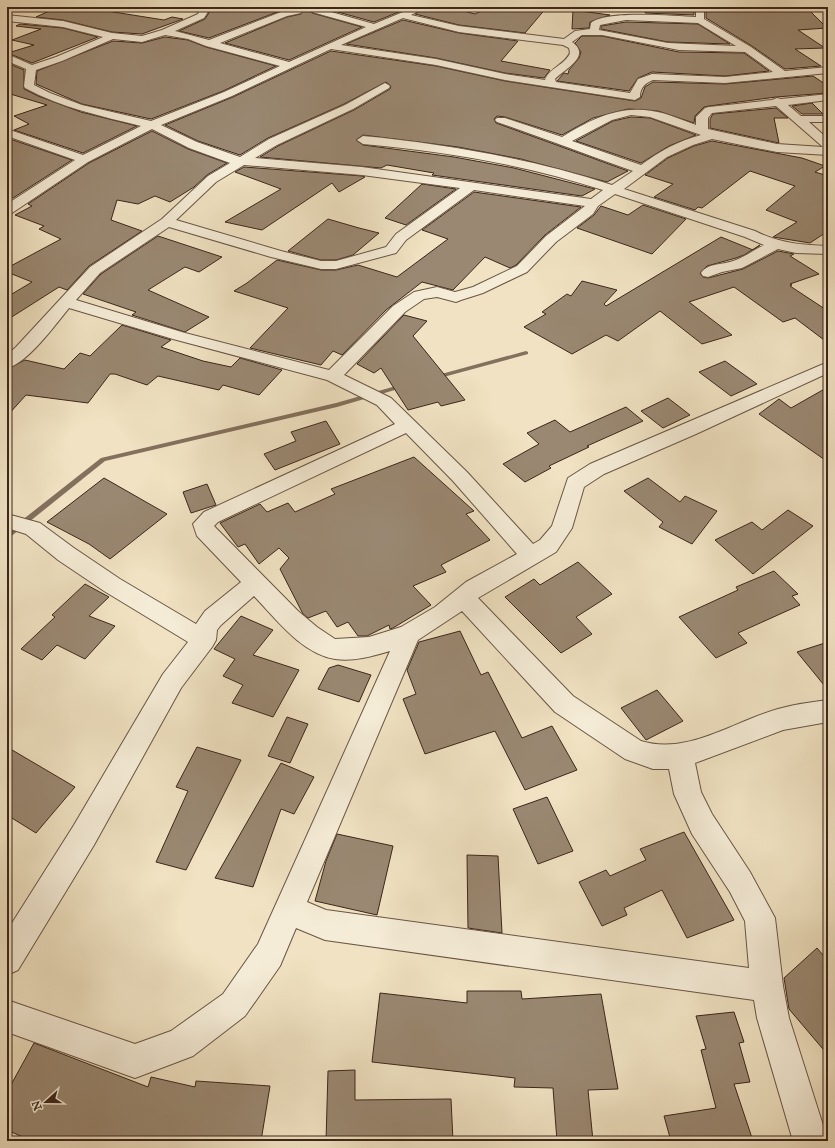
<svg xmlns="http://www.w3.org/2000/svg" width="835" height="1148" font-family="'IM FELL Great Primer',serif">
  <rect width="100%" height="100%" fill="#f0e2c2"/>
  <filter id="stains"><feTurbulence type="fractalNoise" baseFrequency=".005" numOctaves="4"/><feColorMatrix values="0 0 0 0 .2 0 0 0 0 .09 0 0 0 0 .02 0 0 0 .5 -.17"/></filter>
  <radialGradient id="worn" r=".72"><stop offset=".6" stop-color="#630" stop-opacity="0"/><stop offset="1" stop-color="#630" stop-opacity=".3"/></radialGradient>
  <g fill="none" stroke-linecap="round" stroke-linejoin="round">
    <g fill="#83705d" fill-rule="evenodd">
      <polygon points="526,351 528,352 528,354 436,379 433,377 434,376"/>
      <polygon points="403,384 405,385 405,387 337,407 105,461 9,538 7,538 7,532 101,458 336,403"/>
    </g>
  </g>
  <g fill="#9a8872" stroke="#3c261b">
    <polygon points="58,7 82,7 164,20 172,17 183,19 142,34 112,32 63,20 36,17"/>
    <polygon points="209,7 312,7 310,10 312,13 362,27 289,60 225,43 287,17 301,14 302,8 280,11 209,38 179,31 205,19 210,11"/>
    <polygon points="328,7 411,7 374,22 327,9"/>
    <polygon points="427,7 449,7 475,14 487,8 502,11 502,7 547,7 525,33 459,25 415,14"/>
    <polygon points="646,7 694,7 694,15 645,13"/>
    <polygon points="706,7 806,7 827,28 798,30 825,48 795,49 821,66 785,69 752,46 706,18"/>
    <polygon points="573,10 610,15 590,22 589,28 572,29"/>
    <polygon points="403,20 459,33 518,41 501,61 550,70 544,78 505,73 436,58 346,44"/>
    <polygon points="626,22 698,24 730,44 668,42 601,29 601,26"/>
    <polygon points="20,24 63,28 98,37 32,63 8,53 34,45 12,40 41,29 16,26"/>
    <polygon points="582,36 602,36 679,52 744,53 769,71 725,76 652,72 638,78 629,91 557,81 564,73 568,74 569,70 579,58 581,52 575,43"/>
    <polygon points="165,37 188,40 206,47 276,66 223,91 151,119 82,104 36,84 37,71 113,41 142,43"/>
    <polygon points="331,51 436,66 505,81 635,101 641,98 645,87 653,82 725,84 813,76 828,86 828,93 776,97 709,106 704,107 695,116 694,123 658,111 628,109 593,118 562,135 505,117 497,116 494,119 496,123 628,171 607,182 521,159 458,147 363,135 356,140 363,145 454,157 514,168 595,189 582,196 432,175 434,173 387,165 381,168 260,157 278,146 354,110 390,89 391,86 386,82 344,104 268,138 240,155 198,141 165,125 233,97"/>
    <polygon points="7,63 24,70 24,89 38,96 81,112 137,126 83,153 14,130 29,124 14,116 47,105 7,93"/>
    <polygon points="812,103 823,114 802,114 792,106"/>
    <polygon points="776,108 788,118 774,118 779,143 710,128 710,119 713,114"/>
    <polygon points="631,117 650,118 696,135 669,146 641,163 576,141 613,121"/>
    <polygon points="152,131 188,149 227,163 207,175 194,187 170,202 155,196 138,204 117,200 111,220 142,231 89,266 67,290 59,287 7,320 7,297 32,282 7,272 7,268 61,239 39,229 44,226 15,215 32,206 28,204 89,163"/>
    <polygon points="7,138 72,160 13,198 7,196"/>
    <polygon points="712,141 802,158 825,166 815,172 828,176 828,231 810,243 773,237 797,222 766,210 795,186 750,171 702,208 698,207 695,210 654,197 673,184 645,175 668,158 694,146"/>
    <polygon points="244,167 362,176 365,177 339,192 332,183 262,230 225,222 281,189 235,172"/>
    <polygon points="422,184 456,189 406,225 385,218"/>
    <polygon points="474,192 581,207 545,235 516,265 510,268 485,257 453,290 422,282 386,310 342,355 333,351 321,365 250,348 288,308 234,291 247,283 277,260 321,270 336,270 358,265 397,277 448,239 422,230"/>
    <polygon points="643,205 686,219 652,254 577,228 594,215 601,206 628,215"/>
    <polygon points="328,219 359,228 379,233 353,255 336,260 321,260 288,251"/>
    <polygon points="158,236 222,257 199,272 185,267 148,290 209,317 185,332 132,315 136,312 83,294 101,274"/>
    <polygon points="721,237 753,250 760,245 744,255 736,258 707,266 700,273 703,277 708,278 743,269 778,251 794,254 790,256 819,274 790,284 792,285 790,286 828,311 828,343 795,318 783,322 734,287 689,302 732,335 702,344 660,311 618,341 606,335 572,354 524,327 546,314 542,312 567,294 571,296 582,281 617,290 604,304 606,306"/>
    <polygon points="404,315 427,321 413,336 465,400 441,406 438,402 408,410 381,368 374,373 357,364"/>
    <polygon points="122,325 171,340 161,347 203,361 231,367 240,358 282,370 259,395 223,385 219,390 158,376 147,385 115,374 110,374 88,403 26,395 7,416 7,369 25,360 64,369 80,353 90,356"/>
    <polygon points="725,361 757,384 731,396 699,372"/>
    <polygon points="828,387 828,462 759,414 779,399 791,408"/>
    <polygon points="668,398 690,415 663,428 641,411"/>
    <polygon points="626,407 643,421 587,446 589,447 549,466 551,468 525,482 503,464 539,444 527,433 555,420 570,432"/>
    <polygon points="326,421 340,444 275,470 264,454 296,441 291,432"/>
    <polygon points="414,457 474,511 466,514 490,540 441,565 446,572 413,586 431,605 393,628 390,629 389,625 367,636 358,636 348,622 337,627 326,611 308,618 303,614 280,569 289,558 279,548 259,564 245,544 238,547 220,523 260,504 267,512 288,503 295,512 335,494 331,489"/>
    <polygon points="104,478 167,514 110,559 89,544 47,522"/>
    <polygon points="648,478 680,502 685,496 717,511 692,544 659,527 663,522 624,491"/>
    <polygon points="207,484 216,505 191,513 183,492"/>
    <polygon points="788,510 813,526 753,574 715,540 752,522 762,530"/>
    <polygon points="578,562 612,594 576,617 592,634 561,653 505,597 534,579 540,585"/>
    <polygon points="774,571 798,594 792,596 800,605 738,633 747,643 716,658 679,617 738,590 736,587"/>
    <polygon points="85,584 109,597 89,616 115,626 85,659 57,645 42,660 21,649 55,617 52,615"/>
    <polygon points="241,616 273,630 253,655 299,670 273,717 232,703 243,685 223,676 235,659 214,649"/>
    <polygon points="460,631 481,675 488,672 522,738 552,726 577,770 525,790 495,731 425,754 403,699 416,694 407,670 419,642"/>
    <polygon points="828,642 828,690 797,652"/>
    <polygon points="338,665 371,675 359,702 318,689 329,668"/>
    <polygon points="657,690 683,721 646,740 621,708"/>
    <polygon points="287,717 308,724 290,763 268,756"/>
    <polygon points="7,747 75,787 36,833 7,815"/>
    <polygon points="197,747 241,760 186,870 156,862 188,791 176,787"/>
    <polygon points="281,763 314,777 294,814 281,809 253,887 215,878"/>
    <polygon points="547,797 573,851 538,864 513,809"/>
    <polygon points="684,832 734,920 687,938 662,890 624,908 627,915 602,926 579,882 606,870 610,876 646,860 640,849"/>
    <polygon points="337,834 393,846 377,915 315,901 326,861"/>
    <polygon points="467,855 498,856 502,933 468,928"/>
    <polygon points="817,948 828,961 828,1055 789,1009 784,978"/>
    <polygon points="467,991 521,991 522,999 601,994 618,1089 588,1090 593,1141 557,1141 553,1088 514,1087 515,1078 372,1062 380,993 467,1003"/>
    <polygon points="734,1012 744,1042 739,1043 750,1082 734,1084 753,1141 671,1141 664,1116 716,1108 701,1050 706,1049 696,1016"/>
    <polygon points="34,1043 148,1087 151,1077 195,1087 196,1081 270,1086 261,1141 32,1141 7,1130 7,1092"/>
    <polygon points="355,1070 355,1100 451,1099 453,1141 326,1141 328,1071"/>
  </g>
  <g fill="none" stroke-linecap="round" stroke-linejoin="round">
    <defs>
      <g id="minor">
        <path d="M 198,7 L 207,7 L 209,10 L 204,18 L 175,31 L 209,40 L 281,12 L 301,9 L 301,13 L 287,16 L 220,43 L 289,62 L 366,27 L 312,12 L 311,10 L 315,7 L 327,7 L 324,10 L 374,24 L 415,7 L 426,7 L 411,15 L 459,26 L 564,39 L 575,31 L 590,29 L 591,23 C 605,10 675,16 696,17 L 696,7 L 704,7 L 704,19 L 751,47 L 785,71 L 828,67 L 828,73 L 725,83 L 653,80 C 645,83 640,88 640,97 L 635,100 L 505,80 L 436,65 L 331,49 L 232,96 L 161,125 L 197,142 L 240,157 L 269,139 L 345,105 L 385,83 L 390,86 L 389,88 L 353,109 L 277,145 L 255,158 L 362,167 L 591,199 L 603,190 C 526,165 444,151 363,144 L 357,140 L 363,136 C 447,144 532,159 612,185 L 633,171 C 587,155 543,138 497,122 L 495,120 L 497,118 L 505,118 L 562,137 C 589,120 619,105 652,111 C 667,113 682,120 696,125 L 696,117 L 705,108 L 709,107 L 772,100 L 777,98 L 781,99 L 828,94 L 828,100 L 788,105 L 801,116 L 828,116 L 828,122 L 809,122 L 828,139 L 828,155 L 777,152 L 712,139 L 693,145 L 667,157 L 624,189 L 755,231 C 778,243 802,245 828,246 L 828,254 L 796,253 L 778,249 L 742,268 L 722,272 L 708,277 L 703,276 L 701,273 C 708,263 722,265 733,261 C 743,258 754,250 764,245 L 745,237 L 615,194 L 598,206 L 593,214 L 556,242 L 527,272 L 483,293 L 461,300 L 456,302 L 437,297 L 424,299 L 405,312 L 344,375 L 391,398 L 467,472 L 533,544 L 540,540 L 552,526 L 568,478 L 590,464 L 828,362 L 828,373 L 696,434 L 604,474 L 584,487 L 572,528 L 556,552 L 478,598 L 573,696 L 641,741 C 689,756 737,719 782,708 C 797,704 813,702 828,700 L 828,722 L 783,730 L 695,763 L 701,792 L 712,814 L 750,872 L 775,918 L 783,986 L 789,1018 L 828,1141 L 793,1141 L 757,1018 L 754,1000 L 325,940 L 296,928 L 280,966 L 245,1016 L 193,1056 L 135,1078 L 7,1032 L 7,1000 L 135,1044 L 171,1031 L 223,994 L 258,944 L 390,651 C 373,656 353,662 335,659 C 302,654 276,619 254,596 L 221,625 L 217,630 L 216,640 L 212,647 L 181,688 L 94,845 L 18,970 L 7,975 L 7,931 L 74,825 L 163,674 L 188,642 L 104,591 L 58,560 L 26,534 L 7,528 L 7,514 L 40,523 L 74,548 L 120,579 L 196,624 L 205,611 L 241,582 L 197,536 L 193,524 L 204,512 L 395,424 L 377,405 L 327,380 L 173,339 L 69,308 C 55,325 28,363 7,368 L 7,355 L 16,347 L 90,267 L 162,219 L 208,176 L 230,163 L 189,148 L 152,129 L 88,162 L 12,213 L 7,214 L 7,204 L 75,160 L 7,136 L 7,129 L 83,155 L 141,126 C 101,116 62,108 25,88 L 24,86 L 26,69 L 7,61 L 7,54 L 32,65 L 56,57 L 103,37 L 63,27 L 7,21 L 7,15 L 63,21 L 112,33 L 142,36 L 162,30 L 198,14 L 200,10 ZM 403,18 L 459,32 L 563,45 L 569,48 L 570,53 C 565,65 549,68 545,80 L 505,74 L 436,59 L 341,45 ZM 626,20 L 698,23 L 736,46 L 668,43 L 599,30 L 600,25 ZM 165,35 L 188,39 L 206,46 L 280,66 L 224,92 L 151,121 L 82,105 L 50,93 L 34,85 L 36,70 L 62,61 L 113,39 L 142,42 ZM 582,35 L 602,35 L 679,50 L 745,52 L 773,72 L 725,77 L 652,74 L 638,79 L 630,93 L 556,82 L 555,79 C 565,69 592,56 572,42 ZM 776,106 L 823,147 L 777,144 L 708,129 L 708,118 L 712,113 ZM 631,115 L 650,117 L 701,135 C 678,141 660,151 641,165 L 572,141 L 612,120 ZM 244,165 L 362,175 L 460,188 L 396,234 L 386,247 L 336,261 L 321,261 L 281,251 L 176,220 L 216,182 ZM 474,190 L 585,206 L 546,236 L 517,266 L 473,287 L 455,292 L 437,287 L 414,292 L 393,306 L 329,370 L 185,333 L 76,300 L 100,273 L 169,227 L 271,257 L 321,269 L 336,269 L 396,253 L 406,240 ZM 406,433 L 453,481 L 517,554 L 466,582 L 435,607 L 401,627 L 369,637 L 335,639 L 317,627 L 298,611 L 214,526 L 218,522 ZM 462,611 L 555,712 L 625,759 L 653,769 L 669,769 L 674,794 L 692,834 L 730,892 L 745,921 L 749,968 L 326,910 L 307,902 L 418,640 Z"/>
        <polygon points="819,7 828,7 828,15"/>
      </g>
    </defs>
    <use href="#minor" stroke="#695545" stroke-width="2"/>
    <use href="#minor" fill="#f5ecd7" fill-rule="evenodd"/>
  </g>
  <rect width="835" height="1148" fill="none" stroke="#f0e2c2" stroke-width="24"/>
  <rect x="8" y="8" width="819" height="1132" fill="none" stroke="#3c261b" stroke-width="2"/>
  <rect x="12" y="12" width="811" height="1124" fill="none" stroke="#3c261b"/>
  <g transform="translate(46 1102) rotate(249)" stroke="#f5ecd7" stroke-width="3" paint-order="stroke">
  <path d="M0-3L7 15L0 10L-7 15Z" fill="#3c261b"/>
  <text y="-6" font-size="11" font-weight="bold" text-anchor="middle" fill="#3c261b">N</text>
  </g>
  <rect width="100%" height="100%" filter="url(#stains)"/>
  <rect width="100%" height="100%" fill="url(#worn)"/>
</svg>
